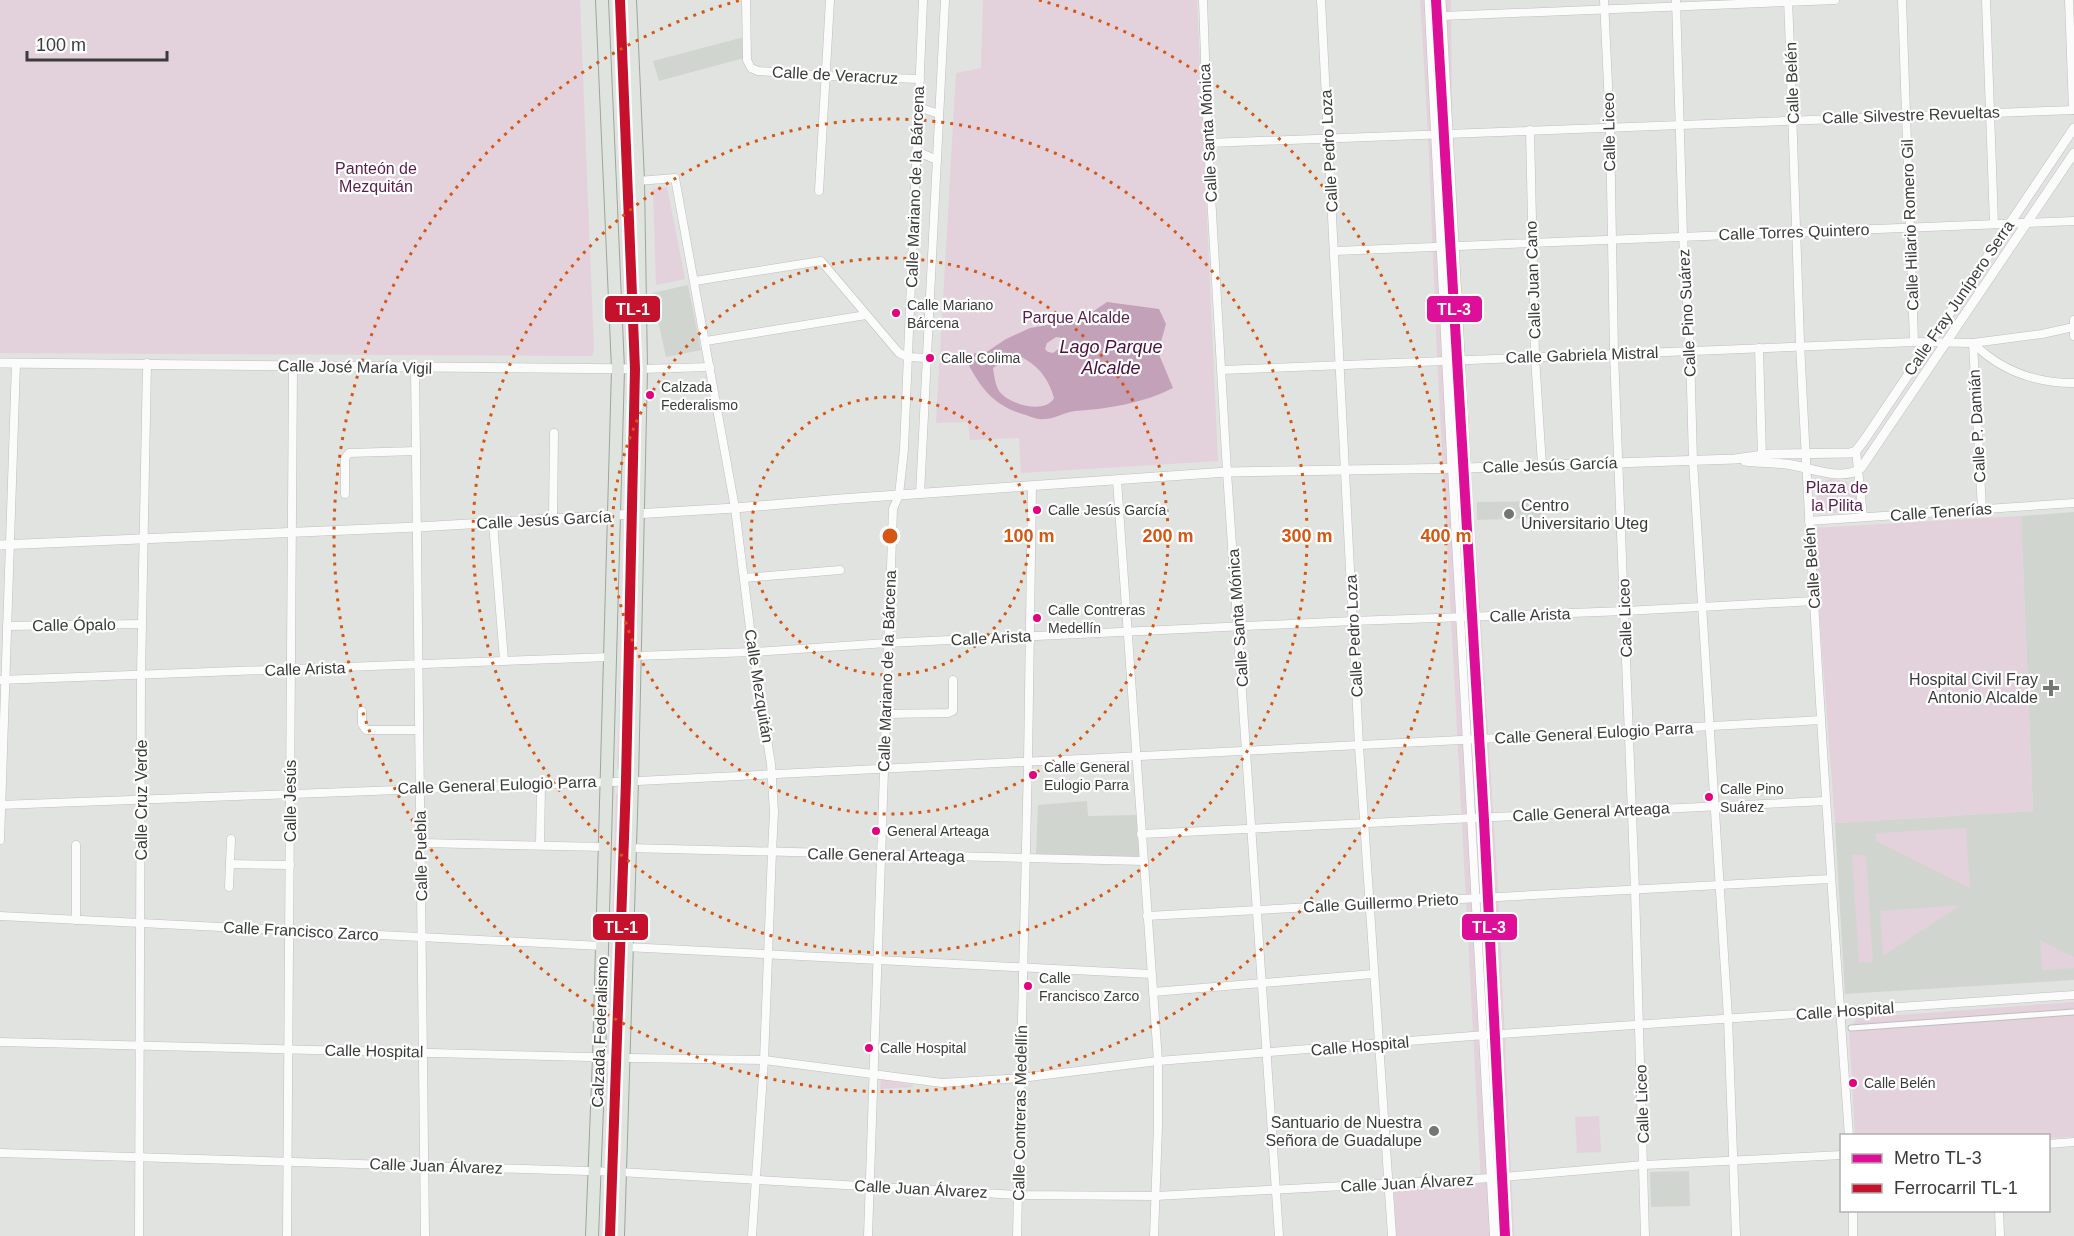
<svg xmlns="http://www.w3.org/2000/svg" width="2074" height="1236" font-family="Helvetica,sans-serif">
  <rect width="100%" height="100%" fill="#e1e3e0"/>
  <g fill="#d0d6cf">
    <polygon points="744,37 744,58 659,81 653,61"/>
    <polygon points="688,285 701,350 666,357 652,293"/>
    <polygon points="1537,501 1537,509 1541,510 1541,518 1477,520 1477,502"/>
    <polygon points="2074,512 2074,980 1845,994 1835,823 2033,811 2021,516"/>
    <polygon points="1087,801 1088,816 1137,815 1140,857 1036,854 1038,805"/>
    <polygon points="1689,1171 1690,1206 1651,1207 1650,1172"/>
  </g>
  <g fill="#e3d1dc">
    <polygon points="0,0 580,0 594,351 592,356 0,353"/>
    <polygon points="983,0 1197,0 1218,461 1021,473 1019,438 970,440 968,422 936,423 956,73 981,68"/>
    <polygon points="1420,0 1451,0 1452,133 1464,355 1498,889 1514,1236 1396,1236 1394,1193 1398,1188 1481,1183 1437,354 1428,134"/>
    <polygon points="667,187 685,279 656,285 653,189"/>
    <polygon points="620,203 632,203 638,353 626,353"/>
    <polygon points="628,378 638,378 637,499 627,499"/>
    <path d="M 1831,479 C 1854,481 1855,487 1858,509 L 1857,512 L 1822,513 L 1818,510 L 1816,489 L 1819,483 Z"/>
    <polygon points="2021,516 2033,811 1835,823 1813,528"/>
    <polygon points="626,536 630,536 630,579 634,598 629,769 617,769"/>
    <polygon points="616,794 627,794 620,1044 609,1044"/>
    <polygon points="1966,828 1970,888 1876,841 1876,833"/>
    <polygon points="1852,855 1866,855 1873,962 1859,963"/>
    <polygon points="1961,905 1883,956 1880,911"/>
    <polygon points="2040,940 2074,957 2074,968 2042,970"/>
    <polygon points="2074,1002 2074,1137 2049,1138 2048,1136 1855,1135 1849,1027 1858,1018"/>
    <polygon points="608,1070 619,1071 616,1160 605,1159"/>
    <polygon points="881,1079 913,1085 913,1087 880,1089"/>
    <polygon points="1599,1116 1601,1152 1577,1153 1575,1117"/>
    <polygon points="604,1185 615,1185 614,1236 602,1236"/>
  </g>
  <path fill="#c3a1b8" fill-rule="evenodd" d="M 1107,302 L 1159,309 L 1166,324 L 1158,352 L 1173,388 C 1144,403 1107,409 1075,411 C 1064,412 1055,419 1044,419 C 1038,420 1032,417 1026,415 C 994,406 982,390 967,362 L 975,353 L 985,353 L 1006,339 L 1030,328 L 1082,319 ZM 1056,337 L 1062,338 L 1065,341 L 1064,345 L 1053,353 L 1048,352 L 1045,349 L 1047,343 ZM 1015,354 C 1036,363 1048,376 1054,398 C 1045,415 1008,404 999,391 C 995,384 994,375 993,368 Z"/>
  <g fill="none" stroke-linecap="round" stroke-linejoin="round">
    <defs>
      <polyline id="pedestrian" points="1851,1028 2074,1012"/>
      <g id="minor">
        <polyline points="746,0 747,60 751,68 758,71 825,76 920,79"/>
        <polyline points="1203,0 1208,143 1227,472 1279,1236"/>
        <polyline points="1321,0 1359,746 1392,1236"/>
        <polyline points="1604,0 1610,127 1614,354 1635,890 1645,1236"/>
        <polyline points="1676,0 1683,236 1690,351 1693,461 1728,1018 1736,1236"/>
        <path d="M 1788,0 C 1793,114 1795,228 1800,343 C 1813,607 1830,871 1849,1136"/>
        <polyline points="1902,0 1914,342"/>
        <polyline points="1986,0 1994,224"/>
        <polyline points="2069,0 2073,110"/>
        <polyline points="1442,16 1835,0"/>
        <polyline points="918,107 939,114"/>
        <polyline points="1530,130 1535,357 1542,465"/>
        <polyline points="1208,143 2074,110"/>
        <polyline points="916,151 937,160"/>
        <polyline points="638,181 675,178 735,508 753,652 771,764 774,812 772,852 764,1060 752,1236"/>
        <polyline points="819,191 830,0"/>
        <polyline points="1335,251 2074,221"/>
        <polyline points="695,281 821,261 899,353 908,357 927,358"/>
        <polyline points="2074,320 2074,336"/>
        <polyline points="706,341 866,315"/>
        <polyline points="1973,343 1982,509"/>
        <path d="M 1973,343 C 2000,370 2035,383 2074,383"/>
        <polyline points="1759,348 1762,459"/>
        <polyline points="415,368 425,1236"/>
        <polyline points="641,369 710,367"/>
        <polyline points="1222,370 1914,342 1973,343 2042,334 2074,327"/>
        <polyline points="1856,451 1863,516"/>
        <polyline points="1452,468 1494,1236"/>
        <polyline points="1466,468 1487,817 1508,1236"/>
        <polyline points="1117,480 1158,1061 1158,1126 1154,1236"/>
        <polyline points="345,494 345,458 349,453 416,451"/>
        <polyline points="920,494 945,0"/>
        <polyline points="553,519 554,433"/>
        <polyline points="1809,521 2074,503"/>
        <polyline points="493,523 504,660"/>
        <polyline points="744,578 840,570"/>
        <polyline points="7,626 141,624"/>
        <polyline points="635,656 753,652 887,643 1353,621 1625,611 1814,601"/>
        <polyline points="0,680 610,657"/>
        <polyline points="362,711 362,724 366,730 419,730"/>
        <polyline points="885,714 948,713 953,711 953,680"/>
        <polyline points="0,805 638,781 1481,739 1821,720"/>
        <polyline points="1141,834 1826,801"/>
        <polyline points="0,840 16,363"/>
        <polyline points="421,843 605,847"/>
        <polyline points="540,845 541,784"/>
        <polyline points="629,848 1143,861"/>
        <polyline points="230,864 290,865"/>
        <polyline points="229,887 231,839"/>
        <polyline points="0,916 602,946"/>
        <polyline points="1147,916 1830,879"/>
        <polyline points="76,920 76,845"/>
        <polyline points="626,947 1151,974"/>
        <polyline points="1153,992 1373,974"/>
        <polyline points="0,1042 629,1058 764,1060 942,1083 1021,1078 1158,1061 1472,1036 2074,995"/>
        <polyline points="2048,1144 2074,1142"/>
        <polyline points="0,1153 619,1172 1018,1195 1156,1196 1492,1178 1644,1165 1842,1155"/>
        <polyline points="1853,1210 1853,1236"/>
        <polyline points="1999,1210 2000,1236"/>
        <polyline points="139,1236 141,675 147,363"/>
        <polyline points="287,1236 293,367"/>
        <polyline points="868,1236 893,509 899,495 904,449 923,0"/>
        <polyline points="1017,1236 1028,762 1032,486"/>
      </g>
      <g id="tertiary">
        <polyline points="1429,0 1452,468"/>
        <polyline points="1441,0 1466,468"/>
        <polyline points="0,363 641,369"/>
        <path d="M 1745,461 C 1760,463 1777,462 1792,465 C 1811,468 1843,482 1861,468 L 2074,153"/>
        <polyline points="0,545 417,527 735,508 841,499 1227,472 1466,468 1735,459 1771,454 1850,453 1856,451 1865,439 2074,128"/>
      </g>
      <g id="primary">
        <polyline points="592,1236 599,1057 618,369 602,0"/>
        <polyline points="618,1236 632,781 641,369 638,181 630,0"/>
      </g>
    </defs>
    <use href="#pedestrian" stroke="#bec0be" stroke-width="7"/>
    <use href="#minor" stroke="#bec0be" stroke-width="9"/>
    <use href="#tertiary" stroke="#bec0be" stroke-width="10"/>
    <use href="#primary" stroke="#9ca69a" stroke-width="14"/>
    <use href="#pedestrian" stroke="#fafbfa" stroke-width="5"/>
    <use href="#minor" stroke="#fafbfa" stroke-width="8"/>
    <use href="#tertiary" stroke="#fafbfa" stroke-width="9"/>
    <use href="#primary" stroke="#dfe5de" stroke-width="12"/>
    <defs>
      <polyline id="rail-1" points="610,1236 626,781 635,369 620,0"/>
    </defs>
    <use href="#rail-1" stroke="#fff" stroke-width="15"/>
    <use href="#rail-1" stroke="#c5112c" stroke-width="10"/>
    <defs>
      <polyline id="metro-1" points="1436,0 1484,820 1505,1236"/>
    </defs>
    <use href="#metro-1" stroke="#fff" stroke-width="15"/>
    <use href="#metro-1" stroke="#dd0e98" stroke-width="10"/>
  </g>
  <g fill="none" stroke="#d75611" stroke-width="3" stroke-dasharray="3 6">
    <circle cx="890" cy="536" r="139"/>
    <circle cx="890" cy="536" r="278"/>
    <circle cx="890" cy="536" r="417"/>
    <path d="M1039 0A556 556 0 1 1 741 0"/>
  </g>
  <g fill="#e5007d" stroke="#fff" stroke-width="2">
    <circle cx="896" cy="313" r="5"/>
    <circle cx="930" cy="358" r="5"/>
    <circle cx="650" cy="395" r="5"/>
    <circle cx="1037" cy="510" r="5"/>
    <circle cx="1037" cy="618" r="5"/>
    <circle cx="1033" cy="775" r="5"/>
    <circle cx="1709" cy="797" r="5"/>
    <circle cx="876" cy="831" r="5"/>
    <circle cx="1028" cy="986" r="5"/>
    <circle cx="869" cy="1048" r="5"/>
    <circle cx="1853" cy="1083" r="5"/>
  </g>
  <g fill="#747674" stroke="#fff" stroke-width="2">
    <circle cx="1509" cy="514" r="6"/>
    <path d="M2048 679h6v6h6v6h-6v6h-6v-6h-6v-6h6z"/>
    <circle cx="1434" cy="1131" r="6"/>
  </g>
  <g text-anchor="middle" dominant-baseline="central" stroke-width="4.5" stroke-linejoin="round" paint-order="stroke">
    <g font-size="14" fill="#3a3c3a" stroke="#fff" text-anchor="start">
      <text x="907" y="305">Calle Mariano<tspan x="907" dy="18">Bárcena</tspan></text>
      <text x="941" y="358">Calle Colima</text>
      <text x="661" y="387">Calzada<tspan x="661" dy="18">Federalismo</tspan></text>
      <text x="1048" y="510">Calle Jesús García</text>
      <text x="1048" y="610">Calle Contreras<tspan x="1048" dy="18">Medellín</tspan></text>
      <text x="1044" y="767">Calle General<tspan x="1044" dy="18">Eulogio Parra</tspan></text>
      <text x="1720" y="789">Calle Pino<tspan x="1720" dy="18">Suárez</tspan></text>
      <text x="887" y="831">General Arteaga</text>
      <text x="1039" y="978">Calle<tspan x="1039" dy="18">Francisco Zarco</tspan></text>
      <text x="880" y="1048">Calle Hospital</text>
      <text x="1864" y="1083">Calle Belén</text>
    </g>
    <g font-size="16" fill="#3a3c3a" stroke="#fff">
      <text transform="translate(835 75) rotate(3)">Calle de Veracruz</text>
      <text transform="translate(1792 83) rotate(-92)">Calle Belén</text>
      <text transform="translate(1911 115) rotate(-2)">Calle Silvestre Revueltas</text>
      <text transform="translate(1609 132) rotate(-91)">Calle Liceo</text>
      <text transform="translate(1208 133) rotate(-93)">Calle Santa Mónica</text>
      <text transform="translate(1329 151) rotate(-93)">Calle Pedro Loza</text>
      <text transform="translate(915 187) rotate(-88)">Calle Mariano de la Bárcena</text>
      <text transform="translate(1910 225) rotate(-92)">Calle Hilario Romero Gil</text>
      <text transform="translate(1794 232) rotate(-2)">Calle Torres Quintero</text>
      <text transform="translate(1533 280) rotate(-92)">Calle Juan Cano</text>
      <text transform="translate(1959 298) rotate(-56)">Calle Fray Junípero Serra</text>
      <text transform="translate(1687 313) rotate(-93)">Calle Pino Suárez</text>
      <text transform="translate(1582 355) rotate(-2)">Calle Gabriela Mistral</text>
      <text transform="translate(355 367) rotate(1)">Calle José María Vigil</text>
      <text transform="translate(1977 426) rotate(-93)">Calle P. Damián</text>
      <text transform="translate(1550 465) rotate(-2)">Calle Jesús García</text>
      <text transform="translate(1941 512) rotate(-4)">Calle Tenerías</text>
      <text transform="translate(544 520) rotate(-3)">Calle Jesús García</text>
      <text transform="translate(1812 568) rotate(-94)">Calle Belén</text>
      <text transform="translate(1530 615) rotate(-2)">Calle Arista</text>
      <text transform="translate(1238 618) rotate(-94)">Calle Santa Mónica</text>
      <text transform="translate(1625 618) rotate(-92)">Calle Liceo</text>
      <text transform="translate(74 625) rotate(-1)">Calle Ópalo</text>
      <text transform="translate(1354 636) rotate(-93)">Calle Pedro Loza</text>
      <text transform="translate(991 638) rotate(-3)">Calle Arista</text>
      <text transform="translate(305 669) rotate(-2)">Calle Arista</text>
      <text transform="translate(887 671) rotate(-88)">Calle Mariano de la Bárcena</text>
      <text transform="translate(759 686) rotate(81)">Calle Mezquitán</text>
      <text transform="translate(1594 733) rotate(-3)">Calle General Eulogio Parra</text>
      <text transform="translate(497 785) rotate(-2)">Calle General Eulogio Parra</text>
      <text transform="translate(141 800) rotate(-90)">Calle Cruz Verde</text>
      <text transform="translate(290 801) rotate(-90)">Calle Jesús</text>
      <text transform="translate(1591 812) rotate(-3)">Calle General Arteaga</text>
      <text transform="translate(886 855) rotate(1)">Calle General Arteaga</text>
      <text transform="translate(421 856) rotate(-91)">Calle Puebla</text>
      <text transform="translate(1381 903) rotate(-3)">Calle Guillermo Prieto</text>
      <text transform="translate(301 931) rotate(3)">Calle Francisco Zarco</text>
      <text transform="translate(1845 1011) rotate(-4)">Calle Hospital</text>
      <text transform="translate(600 1032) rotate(-88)">Calzada Federalismo</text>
      <text transform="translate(1360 1046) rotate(-5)">Calle Hospital</text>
      <text transform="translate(374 1051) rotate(1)">Calle Hospital</text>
      <text transform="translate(1642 1104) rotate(-92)">Calle Liceo</text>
      <text transform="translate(1020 1113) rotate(-89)">Calle Contreras Medellín</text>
      <text transform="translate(436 1166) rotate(2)">Calle Juan Álvarez</text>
      <text transform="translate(1407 1183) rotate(-3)">Calle Juan Álvarez</text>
      <text transform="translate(921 1189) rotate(3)">Calle Juan Álvarez</text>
    </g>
    <g font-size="16" fill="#591d4b" stroke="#fff">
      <text x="376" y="168">Panteón de<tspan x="376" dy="18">Mezquitán</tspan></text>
      <text x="1076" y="317">Parque Alcalde</text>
      <text x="1837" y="487">Plaza de<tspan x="1837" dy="18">la Pilita</tspan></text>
    </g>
    <g font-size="16" fill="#3a3c3a" stroke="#fff" text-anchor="end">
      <text x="1521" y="505" text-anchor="start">Centro<tspan x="1521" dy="18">Universitario Uteg</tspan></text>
      <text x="2038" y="679">Hospital Civil Fray<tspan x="2038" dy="18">Antonio Alcalde</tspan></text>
      <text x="1422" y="1122">Santuario de Nuestra<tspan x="1422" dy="18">Señora de Guadalupe</tspan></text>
    </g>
    <g font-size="18" font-style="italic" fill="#4b0f3f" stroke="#fff">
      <text x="1111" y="347">Lago Parque<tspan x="1111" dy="21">Alcalde</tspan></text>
    </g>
  </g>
  <circle cx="890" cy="536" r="9" fill="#d75611" stroke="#fff" stroke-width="3"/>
  <g font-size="18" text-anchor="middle" font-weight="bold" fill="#d75611" stroke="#fff" stroke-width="4.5" stroke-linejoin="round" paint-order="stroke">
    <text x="1029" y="542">100 m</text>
    <text x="1168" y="542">200 m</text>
    <text x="1307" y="542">300 m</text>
    <text x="1446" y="542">400 m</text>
  </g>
  <g stroke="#fff" stroke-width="2">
    <rect x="604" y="295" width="57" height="28" rx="6" fill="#c5112c"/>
    <rect x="1426" y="295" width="57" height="28" rx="6" fill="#dd0e98"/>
    <rect x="1461" y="913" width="57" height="28" rx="6" fill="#dd0e98"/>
    <rect x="592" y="913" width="57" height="28" rx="6" fill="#c5112c"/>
  </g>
  <g font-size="16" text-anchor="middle" font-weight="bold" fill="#fff">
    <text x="633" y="315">TL-1</text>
    <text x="1454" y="315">TL-3</text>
    <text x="1489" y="933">TL-3</text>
    <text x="621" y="933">TL-1</text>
  </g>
  <rect x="1840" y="1134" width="210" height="78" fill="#ffffff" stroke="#b0b1b0" stroke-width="1.5"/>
  <rect x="1852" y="1154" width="30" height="9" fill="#dd0e98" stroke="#b0b1b0" stroke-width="1.5"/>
  <text x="1894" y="1164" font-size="18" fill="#3a3c3a">Metro TL-3</text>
  <rect x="1852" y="1184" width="30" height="9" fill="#c5112c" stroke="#b0b1b0" stroke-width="1.5"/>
  <text x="1894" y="1194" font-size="18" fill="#3a3c3a">Ferrocarril TL-1</text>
  <path d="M27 51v9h140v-9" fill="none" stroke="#3a3c3a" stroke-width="3"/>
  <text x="36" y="51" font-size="18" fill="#3a3c3a" stroke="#ffffff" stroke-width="4.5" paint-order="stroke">100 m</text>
</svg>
